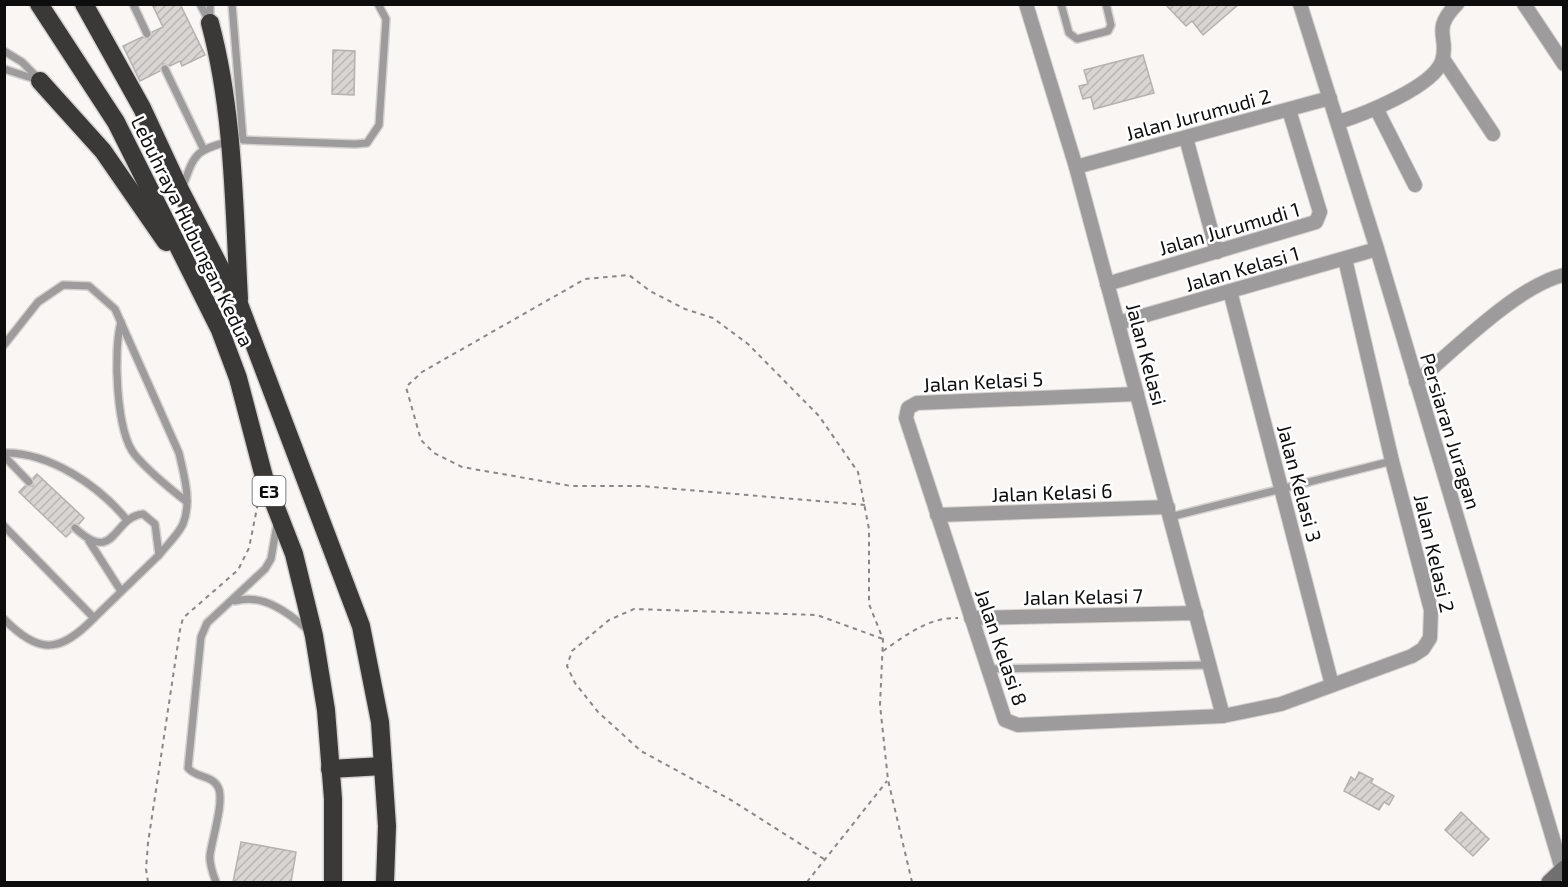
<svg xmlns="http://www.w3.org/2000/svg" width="1568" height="887" font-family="'Exo 2',sans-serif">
  <defs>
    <pattern id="building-hatch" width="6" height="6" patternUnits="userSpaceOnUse" patternTransform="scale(1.5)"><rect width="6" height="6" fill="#d8d5d2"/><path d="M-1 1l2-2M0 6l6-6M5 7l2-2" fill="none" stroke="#b8b6b3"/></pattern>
  </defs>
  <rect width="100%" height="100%" fill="#faf6f4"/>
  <g fill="url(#building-hatch)" stroke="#b4b1af" stroke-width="1.5">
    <polygon points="152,4 180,4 205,55 182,66 180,61 170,66 163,64 160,71 140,81 123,46 142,37 150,39 152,32 163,27"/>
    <polygon points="1165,4 1239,4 1203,35 1192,21 1186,26"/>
    <polygon points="333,50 355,51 354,95 332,94"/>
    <polygon points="1143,55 1154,93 1094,109 1091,97 1083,99 1079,86 1088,84 1084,70"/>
    <polygon points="37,474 84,518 79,524 71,524 71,532 66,537 19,492 25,486 33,486 33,478"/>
    <polygon points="1359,772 1373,779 1371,783 1394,796 1389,805 1384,802 1379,810 1344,791 1351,777 1355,780"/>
    <polygon points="1461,812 1489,839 1473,856 1445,830"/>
    <polygon points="241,842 296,852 291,882 233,882"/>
  </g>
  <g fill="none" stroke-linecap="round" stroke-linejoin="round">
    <defs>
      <g id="lane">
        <polyline points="133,4 147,34"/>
        <polyline points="200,4 209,21"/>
        <polyline points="210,4 210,21"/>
        <polyline points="232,4 243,140 355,144 367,143 379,125 386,19 378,4"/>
        <polyline points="1061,4 1069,33 1077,39 1108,31 1111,25 1106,4"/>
        <polyline points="4,51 22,62 39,79"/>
        <polyline points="4,69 38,80"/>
        <polyline points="165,69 203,148"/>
        <path d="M 183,186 C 194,155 195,150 228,142"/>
        <path d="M 121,322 C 113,350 116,432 135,455 C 150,473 169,488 187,502"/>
        <path d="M 4,345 L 38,302 L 63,285 L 89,286 L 115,309 L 179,453 C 184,475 192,502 183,524 C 178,535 166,546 159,555"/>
        <path d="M 4,453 C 50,452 99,486 127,520"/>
        <polyline points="4,456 29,482"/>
        <polyline points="1170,517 1392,461"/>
        <path d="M 4,526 L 94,618 C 60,653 39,655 4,619"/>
        <path d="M 75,528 C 116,566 112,517 143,514 L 155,524 L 159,555 L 94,618"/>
        <polyline points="89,541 121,591"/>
        <path d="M 235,601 C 263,593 289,613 308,630"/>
        <polyline points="988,669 1210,665"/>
        <path d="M 216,882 C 213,874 209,864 210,855 C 212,839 225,800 218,787 C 212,775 196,778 188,768 L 201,637 L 207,623 L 265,569 L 271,559 L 277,524"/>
      </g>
      <g id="street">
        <polyline points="1026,4 1076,167 1223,716"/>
        <polyline points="1300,4 1377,249 1562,869"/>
        <polyline points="1524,4 1564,64"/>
        <polyline points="1443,59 1493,134"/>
        <polyline points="1377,110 1415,185"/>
        <path d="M 1339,122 C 1364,114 1433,87 1442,61 C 1450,37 1430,31 1457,4"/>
        <polyline points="1186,138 1217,252"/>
        <polyline points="1076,167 1330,98"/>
        <polyline points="1107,284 1316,222 1320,212 1289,110"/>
        <polyline points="1230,291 1332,685"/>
        <polyline points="1118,323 1377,249"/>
        <path d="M 1416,382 C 1453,351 1518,285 1564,275"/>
        <polyline points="1137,394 917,403 908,408 906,418 1005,720 1018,725 1223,716 1281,704 1412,656 1423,649 1430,638 1431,610 1392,461 1345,259"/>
        <polyline points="937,515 1168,507"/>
        <polyline points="971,618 1196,613"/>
      </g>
      <polyline id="secondary" points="1549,882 1564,868"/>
      <g id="highway">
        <polyline points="39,4 116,122 220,330 238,378 264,477 294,554 314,636 326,710 333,799 333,882"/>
        <polyline points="84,4 142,108 181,192 239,304 361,626 380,722 387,826 385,882"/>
        <path d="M 210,23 C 234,112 234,208 239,299"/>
        <polyline points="40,81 103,151 166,242"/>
        <polyline points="330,769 383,766"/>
      </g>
    </defs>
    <use href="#lane" stroke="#d4d1cf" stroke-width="10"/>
    <use href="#street" stroke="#d4d1cf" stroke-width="16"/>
    <use href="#secondary" stroke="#d4d1cf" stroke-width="18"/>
    <use href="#highway" stroke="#d4d1cf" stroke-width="21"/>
    <g stroke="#8a8786" stroke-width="2" stroke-dasharray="4.5 4.5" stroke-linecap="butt">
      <polyline points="865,505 641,486 571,486 462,467 434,453 421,440 406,387 422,372 585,279 629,275 650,291 685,309 713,318 748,344 819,416 858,472 869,529 869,604 883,639 880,705 888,780 912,882"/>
      <path d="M 883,651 C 906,635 929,617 958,618"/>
      <polyline points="824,859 731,800 641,751 598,712 575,683 567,666 572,651 609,620 634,609 817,615 883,639"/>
      <polyline points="148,882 146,869 148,843 180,630 183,618 238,570 249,548 258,503"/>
      <polyline points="807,882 887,781"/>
    </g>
    <use href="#lane" stroke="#9d9b9b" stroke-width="7"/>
    <use href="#street" stroke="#9d9b9b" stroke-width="14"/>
    <use href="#secondary" stroke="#726f70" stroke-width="15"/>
    <use href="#highway" stroke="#3b3838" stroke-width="18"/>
  </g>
  <g text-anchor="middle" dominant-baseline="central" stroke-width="5" stroke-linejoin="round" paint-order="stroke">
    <rect fill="#fff" stroke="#565656" stroke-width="1.5" x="252.5" y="476" width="33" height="30" rx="4.5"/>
    <g font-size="18" font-weight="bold" fill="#0e0d0d">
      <text x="269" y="491">E3</text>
    </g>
    <g font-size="20" fill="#0e0d0d" stroke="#fff">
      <text transform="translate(1198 114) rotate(-15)">Jalan Jurumudi 2</text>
      <text transform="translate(1229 228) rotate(-16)">Jalan Jurumudi 1</text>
      <text transform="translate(193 231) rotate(64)">Lebuhraya Hubungan Kedua</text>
      <text transform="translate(1242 268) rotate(-16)">Jalan Kelasi 1</text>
      <text transform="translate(1147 354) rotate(75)">Jalan Kelasi</text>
      <text transform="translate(983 381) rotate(-3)">Jalan Kelasi 5</text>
      <text transform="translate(1451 431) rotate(73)">Persiaran Juragan</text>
      <text transform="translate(1300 483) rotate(75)">Jalan Kelasi 3</text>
      <text transform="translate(1052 492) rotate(-2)">Jalan Kelasi 6</text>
      <text transform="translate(1435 553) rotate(77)">Jalan Kelasi 2</text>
      <text transform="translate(1083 596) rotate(-1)">Jalan Kelasi 7</text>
      <text transform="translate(1002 647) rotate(71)">Jalan Kelasi 8</text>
    </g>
  </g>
  <rect width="1568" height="887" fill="none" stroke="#0e0d0d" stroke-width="12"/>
</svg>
